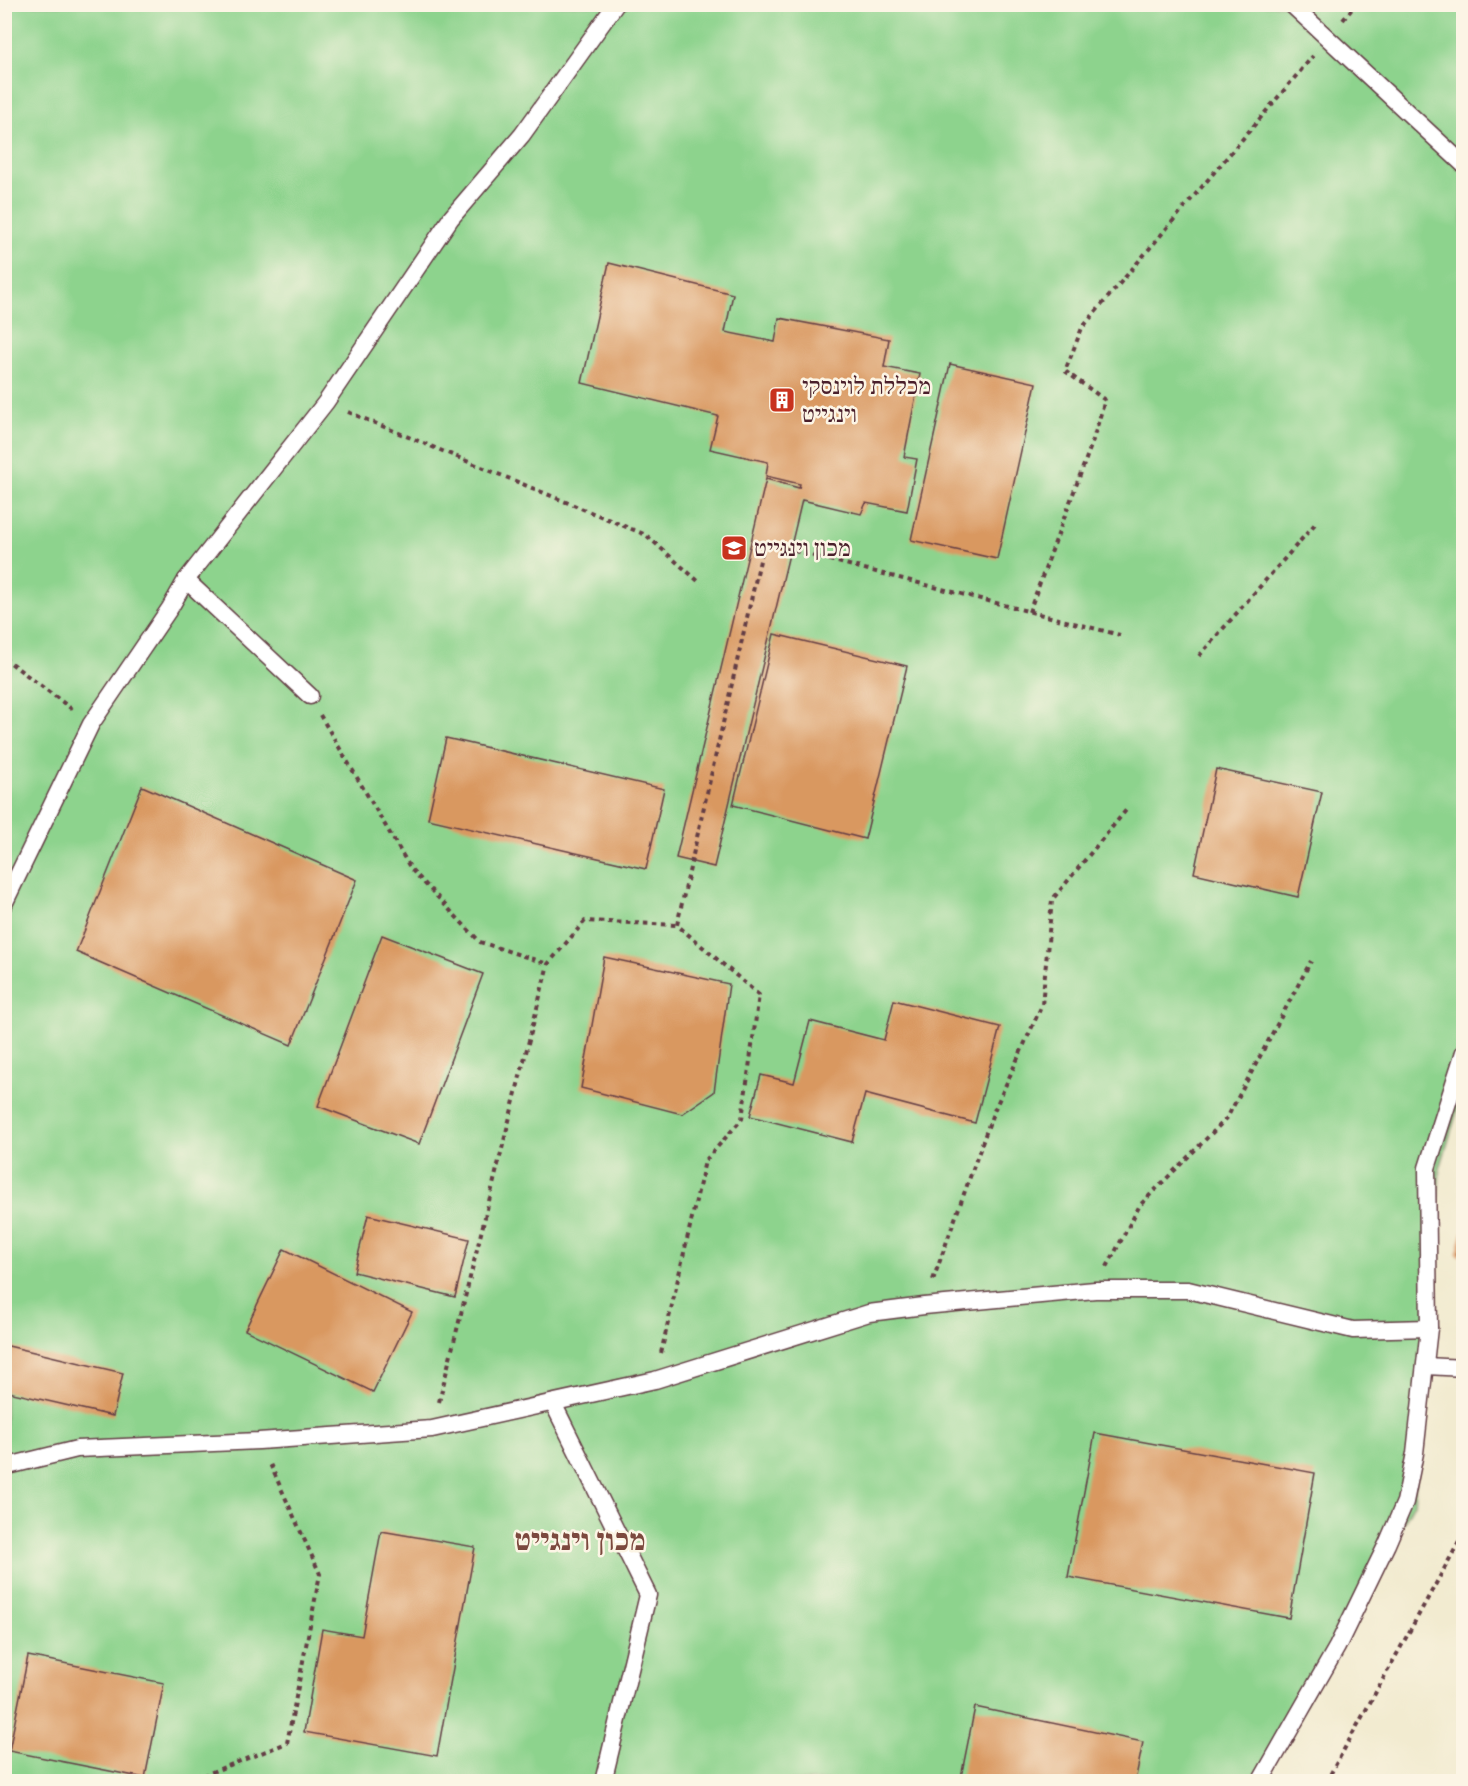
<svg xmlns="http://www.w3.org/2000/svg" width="1468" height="1786" font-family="'IM FELL Great Primer','Frank Ruhl Libre',serif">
  <rect width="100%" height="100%" fill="#fcf5e5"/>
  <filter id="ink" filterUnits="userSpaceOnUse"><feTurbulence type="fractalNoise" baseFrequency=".0167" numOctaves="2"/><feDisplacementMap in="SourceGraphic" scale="12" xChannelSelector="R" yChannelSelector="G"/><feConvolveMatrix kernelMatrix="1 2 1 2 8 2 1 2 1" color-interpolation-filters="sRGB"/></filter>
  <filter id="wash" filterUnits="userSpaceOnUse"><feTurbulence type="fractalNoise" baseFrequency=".008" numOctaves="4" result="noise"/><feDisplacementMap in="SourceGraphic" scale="24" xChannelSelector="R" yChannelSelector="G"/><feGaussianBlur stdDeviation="1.35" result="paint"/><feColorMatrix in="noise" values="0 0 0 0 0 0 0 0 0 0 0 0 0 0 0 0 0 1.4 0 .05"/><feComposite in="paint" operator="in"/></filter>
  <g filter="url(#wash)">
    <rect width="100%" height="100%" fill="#f2ebd0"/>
    <polygon fill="#8dd38d" stroke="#6c795c" stroke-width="1.5" points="5,5 1463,5 1463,1091 1440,1168 1414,1503 1262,1781 5,1782"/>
    <g id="blocks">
      <g fill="#d99861">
        <polygon points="609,263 733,294 725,332 775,342 779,318 889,339 884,367 920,374 904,457 917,459 907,511 866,503 861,514 802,500 714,867 676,858 766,479 799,488 800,484 766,476 768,462 710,449 718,416 582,383"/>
        <polygon points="950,364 1036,383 997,559 911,540"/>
        <polygon points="774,634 907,666 865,839 733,805"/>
        <polygon points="446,738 664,789 646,869 428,819"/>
        <polygon points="1216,769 1322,792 1298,897 1194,873"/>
        <polygon points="142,786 357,880 291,1045 76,952"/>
        <polygon points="382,935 483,974 419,1144 318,1106"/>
        <polygon points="604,957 729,984 714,1092 682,1114 581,1088"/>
        <polygon points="894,1000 1000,1027 975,1123 865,1094 852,1142 750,1116 761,1075 794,1083 810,1021 884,1040"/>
        <polygon points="368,1215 469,1239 455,1297 354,1272"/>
        <polygon points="1463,1230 1464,1230 1464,1257 1456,1255"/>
        <polygon points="284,1249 412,1312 373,1392 245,1330"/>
        <polygon points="4,1345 123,1373 113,1416 4,1391"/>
        <polygon points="1095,1433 1315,1473 1289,1618 1068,1577"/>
        <polygon points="381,1531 475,1547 437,1756 304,1732 322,1629 362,1636"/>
        <polygon points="28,1656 164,1683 145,1778 9,1751"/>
        <polygon points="975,1707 1143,1742 1135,1782 960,1782"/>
      </g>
    </g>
  </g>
  <g filter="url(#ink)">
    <use href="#blocks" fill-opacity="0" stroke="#633e44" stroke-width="1.5"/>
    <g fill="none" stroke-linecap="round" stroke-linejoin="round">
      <defs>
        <g id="lane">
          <polyline points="1291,4 1464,165"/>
          <polyline points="186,580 310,696"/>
          <polyline points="4,904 91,724 170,608 186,580 326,402 451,218 522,135 616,4"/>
          <polyline points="1426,1366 1464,1368"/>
          <polyline points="553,1403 648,1595 603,1782"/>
          <polyline points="4,1467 77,1449 259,1441 432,1429 655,1380 869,1313 924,1306 1095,1290 1188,1290 1353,1330 1429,1328"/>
          <polyline points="1260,1782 1337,1647 1387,1544 1405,1502 1415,1453 1429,1328 1427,1168 1464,1052"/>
        </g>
      </defs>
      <use href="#lane" stroke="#633e44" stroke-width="19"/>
      <g stroke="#633e44" stroke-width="4" stroke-dasharray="4.5 4.5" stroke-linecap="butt">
        <polyline points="1343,20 1356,4"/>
        <polyline points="348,412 646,535 698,581"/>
        <polyline points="1029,612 1092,443 1105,400 1065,371 1082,328 1313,56"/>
        <polyline points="1199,656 1315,524"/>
        <polyline points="4,658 73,710"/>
        <polyline points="320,715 411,869 480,942 548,964"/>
        <polyline points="1107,1267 1140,1205 1227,1118 1311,961"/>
        <polyline points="933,1280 993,1113 1042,1005 1052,900 1127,809"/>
        <polyline points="661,1353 705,1161 742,1119 759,995 677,925 764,543 1120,635"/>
        <polyline points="439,1402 548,964 585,921 677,925"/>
        <polyline points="186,1782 287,1743 320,1574 270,1464"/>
        <polyline points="1326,1782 1464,1533"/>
      </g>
      <use href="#lane" stroke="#fff" stroke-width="16"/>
    </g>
  </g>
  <defs>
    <symbol id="building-square" viewBox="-11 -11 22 22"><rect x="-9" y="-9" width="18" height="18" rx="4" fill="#c8321e" stroke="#fcf5e5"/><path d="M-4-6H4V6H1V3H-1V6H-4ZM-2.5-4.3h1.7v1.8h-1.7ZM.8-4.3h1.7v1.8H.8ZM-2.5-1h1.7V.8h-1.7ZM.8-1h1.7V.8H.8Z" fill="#fff"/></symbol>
    <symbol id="university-square" viewBox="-11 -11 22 22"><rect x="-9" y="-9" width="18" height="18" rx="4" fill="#c8321e" stroke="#fcf5e5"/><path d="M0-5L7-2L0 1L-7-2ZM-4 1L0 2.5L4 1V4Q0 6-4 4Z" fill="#fff"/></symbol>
  </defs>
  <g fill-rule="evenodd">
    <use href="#building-square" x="767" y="385" width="30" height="30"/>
    <use href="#university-square" x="719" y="533" width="30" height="30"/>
  </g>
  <g text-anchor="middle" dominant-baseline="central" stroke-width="5" stroke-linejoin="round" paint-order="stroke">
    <g font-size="24" fill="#4a1f2b" stroke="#fcf5e5" text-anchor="start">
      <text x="802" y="386">מכללת לוינסקי<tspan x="802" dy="28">וינגייט</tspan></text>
      <text x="754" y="548">מכון וינגייט</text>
    </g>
    <g font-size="30" font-weight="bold" fill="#7c493e" stroke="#fcf5e5">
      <text x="580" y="1540">מכון וינגייט</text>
    </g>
  </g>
  <rect width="1468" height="1786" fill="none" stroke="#fcf5e5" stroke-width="24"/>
</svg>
